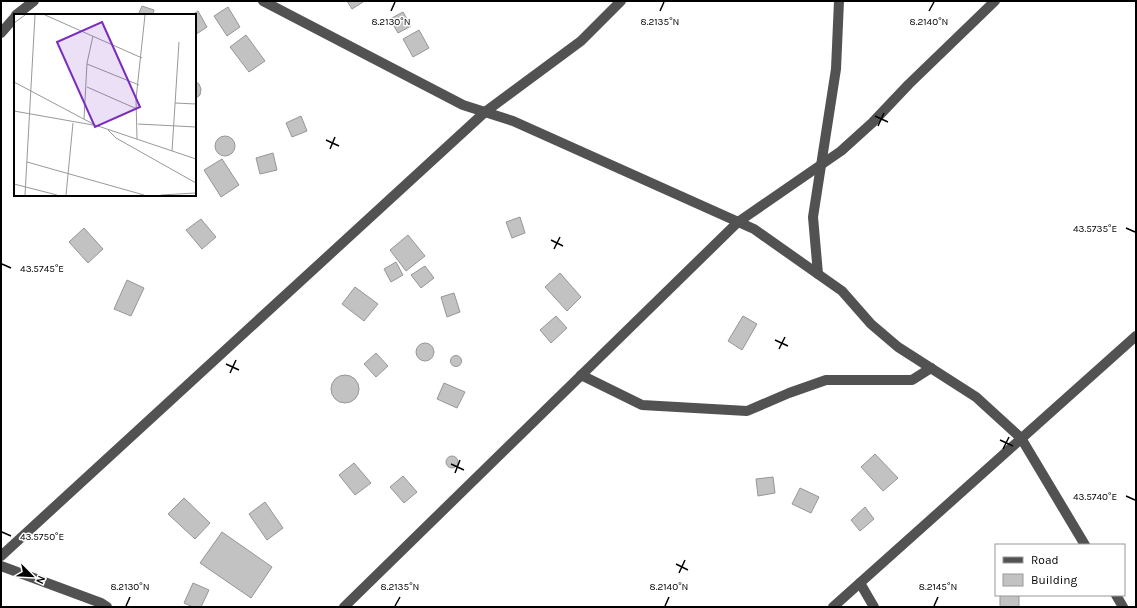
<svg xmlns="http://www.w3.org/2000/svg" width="1137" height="608" font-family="Karla,sans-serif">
  <rect width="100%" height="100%" fill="#fff"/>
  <g fill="#c2c2c2" stroke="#969696">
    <polygon points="347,1 362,1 363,2 352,9"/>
    <polygon points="142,6 154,10 153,15 138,15"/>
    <polygon points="228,7 240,27 227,36 214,16"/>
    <polygon points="198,11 207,27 195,35 195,15 192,15"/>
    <polygon points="403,12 411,26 398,33 390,19"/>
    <polygon points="419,30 429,48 413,57 403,39"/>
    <polygon points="246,35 265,61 249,72 230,47"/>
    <polygon points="195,81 199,84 201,89 200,95 195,99"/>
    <polygon points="301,116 307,131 292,137 286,123"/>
    <circle cx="225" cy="146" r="10"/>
    <polygon points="273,153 277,170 260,174 256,158"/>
    <polygon points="222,159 239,185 221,197 204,170"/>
    <polygon points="520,217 525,233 512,238 506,222"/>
    <polygon points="201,219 216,237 202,249 186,230"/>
    <polygon points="84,228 103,249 88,263 69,242"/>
    <polygon points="408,235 425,256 406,271 390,250"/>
    <polygon points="396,262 403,275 391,282 384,269"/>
    <polygon points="425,266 434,278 421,288 411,275"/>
    <polygon points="560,273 581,297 567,311 545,287"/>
    <polygon points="127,280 144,288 131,316 114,309"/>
    <polygon points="355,287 378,304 364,321 342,304"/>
    <polygon points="454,293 460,312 447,317 441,297"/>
    <polygon points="556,316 567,328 551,343 540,330"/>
    <polygon points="743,316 757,324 742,350 728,341"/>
    <circle cx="425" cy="352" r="9"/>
    <polygon points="376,353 388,366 376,377 364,364"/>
    <circle cx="456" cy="361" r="5.5"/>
    <circle cx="345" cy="389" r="14"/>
    <polygon points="444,383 465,392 457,408 437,399"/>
    <polygon points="875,454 898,478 883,491 861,467"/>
    <circle cx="452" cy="462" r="6"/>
    <polygon points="354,463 371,483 355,495 339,475"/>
    <polygon points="403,476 417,492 404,503 390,487"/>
    <polygon points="773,477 775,493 758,496 756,479"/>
    <polygon points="800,488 819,497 811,513 792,504"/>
    <polygon points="184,498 210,523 195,539 168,514"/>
    <polygon points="265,502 283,528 267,540 249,514"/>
    <polygon points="865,507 874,519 860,531 851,520"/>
    <polygon points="222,532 272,567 251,598 200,563"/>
    <polygon points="193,583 209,590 201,607 193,607 184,603"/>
    <rect x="1000" y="595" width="19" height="12"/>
  </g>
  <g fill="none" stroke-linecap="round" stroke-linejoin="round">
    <g stroke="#525252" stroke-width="10">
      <polyline points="263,1 463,105 513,121 754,229 842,291 871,324 898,347 976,397 1021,438 1085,545"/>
      <polyline points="16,15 34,1"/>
      <polyline points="1,33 15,17"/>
      <polyline points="818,274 813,217 836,69 839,1"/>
      <polyline points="581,375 642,405 747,411 789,393 826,380 912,380 931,368"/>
      <polyline points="1,556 485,112 581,41 621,1"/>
      <polyline points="1,566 101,603 107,607"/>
      <polyline points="860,583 874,607"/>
      <polyline points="1116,595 1123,607"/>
      <polyline points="344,607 738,222 841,151 872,123 909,84 995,1"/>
      <polyline points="833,607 1136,336"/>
    </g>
  </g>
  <path fill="none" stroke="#000" stroke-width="1.5" d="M 391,11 L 395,2M 660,11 L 664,2M 929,11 L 934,2M 875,116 L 888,122M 878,126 L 884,113M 326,140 L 339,146M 330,149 L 335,137M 1126,228 L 1135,232M 551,240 L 563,246M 554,249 L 560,237M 2,264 L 11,268M 775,340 L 788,346M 779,349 L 785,337M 226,364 L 239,370M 230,373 L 236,360M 1000,440 L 1013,446M 1003,449 L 1009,437M 451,464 L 464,470M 455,473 L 460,460M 1126,496 L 1135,500M 2,532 L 11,536M 676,564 L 688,570M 679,573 L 685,560M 126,606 L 130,597M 395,606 L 400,597M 665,606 L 669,597M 934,606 L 938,597"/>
  <g transform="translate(14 14)">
    <rect width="182" height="182" fill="#fff"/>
    <path fill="none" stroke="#999" stroke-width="1" d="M 31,1 L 128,44M 0,9 L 11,1M 73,50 L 125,71M 0,68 L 81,111 L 182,145M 73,73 L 123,95M 161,89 L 182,90M 0,97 L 79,111M 70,105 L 73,49 L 79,22M 124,110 L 182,113M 94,116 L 102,124 L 182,169M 123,125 L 122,85 L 131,1M 158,137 L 165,28M 13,148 L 130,181M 0,170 L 43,181M 11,181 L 21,1M 52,181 L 59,109M 147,181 L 182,179"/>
    <path fill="#7b2cbf" fill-opacity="0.15" stroke="#7b2cbf" stroke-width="2" d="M 88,8 L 126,93 L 81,113 L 43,28 Z"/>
    <rect width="182" height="182" fill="none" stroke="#000" stroke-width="2"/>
  </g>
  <g font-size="10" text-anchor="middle" fill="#000" stroke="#fff" stroke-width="3" stroke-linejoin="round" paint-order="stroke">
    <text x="660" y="25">8.2135°N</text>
    <text x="929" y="25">8.2140°N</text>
    <text x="391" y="25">8.2130°N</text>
    <text x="1095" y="232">43.5735°E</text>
    <text x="42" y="272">43.5745°E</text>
    <text x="1095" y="500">43.5740°E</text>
    <text x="42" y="540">43.5750°E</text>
    <text x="130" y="590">8.2130°N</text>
    <text x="400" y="590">8.2135°N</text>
    <text x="669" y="590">8.2140°N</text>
    <text x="938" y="590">8.2145°N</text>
  </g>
  <rect width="1137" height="608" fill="none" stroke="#000000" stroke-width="4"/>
  <rect x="995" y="544" width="130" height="52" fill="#ffffff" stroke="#999999"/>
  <rect x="1003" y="557" width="20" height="6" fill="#525252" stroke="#999999"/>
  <text x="1031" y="564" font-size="12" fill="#000000">Road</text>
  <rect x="1003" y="574" width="20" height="12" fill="#c2c2c2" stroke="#999999"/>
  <text x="1031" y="584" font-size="12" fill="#000000">Building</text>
  <g transform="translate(32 576) rotate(114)" stroke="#ffffff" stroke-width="3" paint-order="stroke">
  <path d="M0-3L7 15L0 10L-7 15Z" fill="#000000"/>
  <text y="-6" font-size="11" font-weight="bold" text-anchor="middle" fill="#000000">N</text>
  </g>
</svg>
